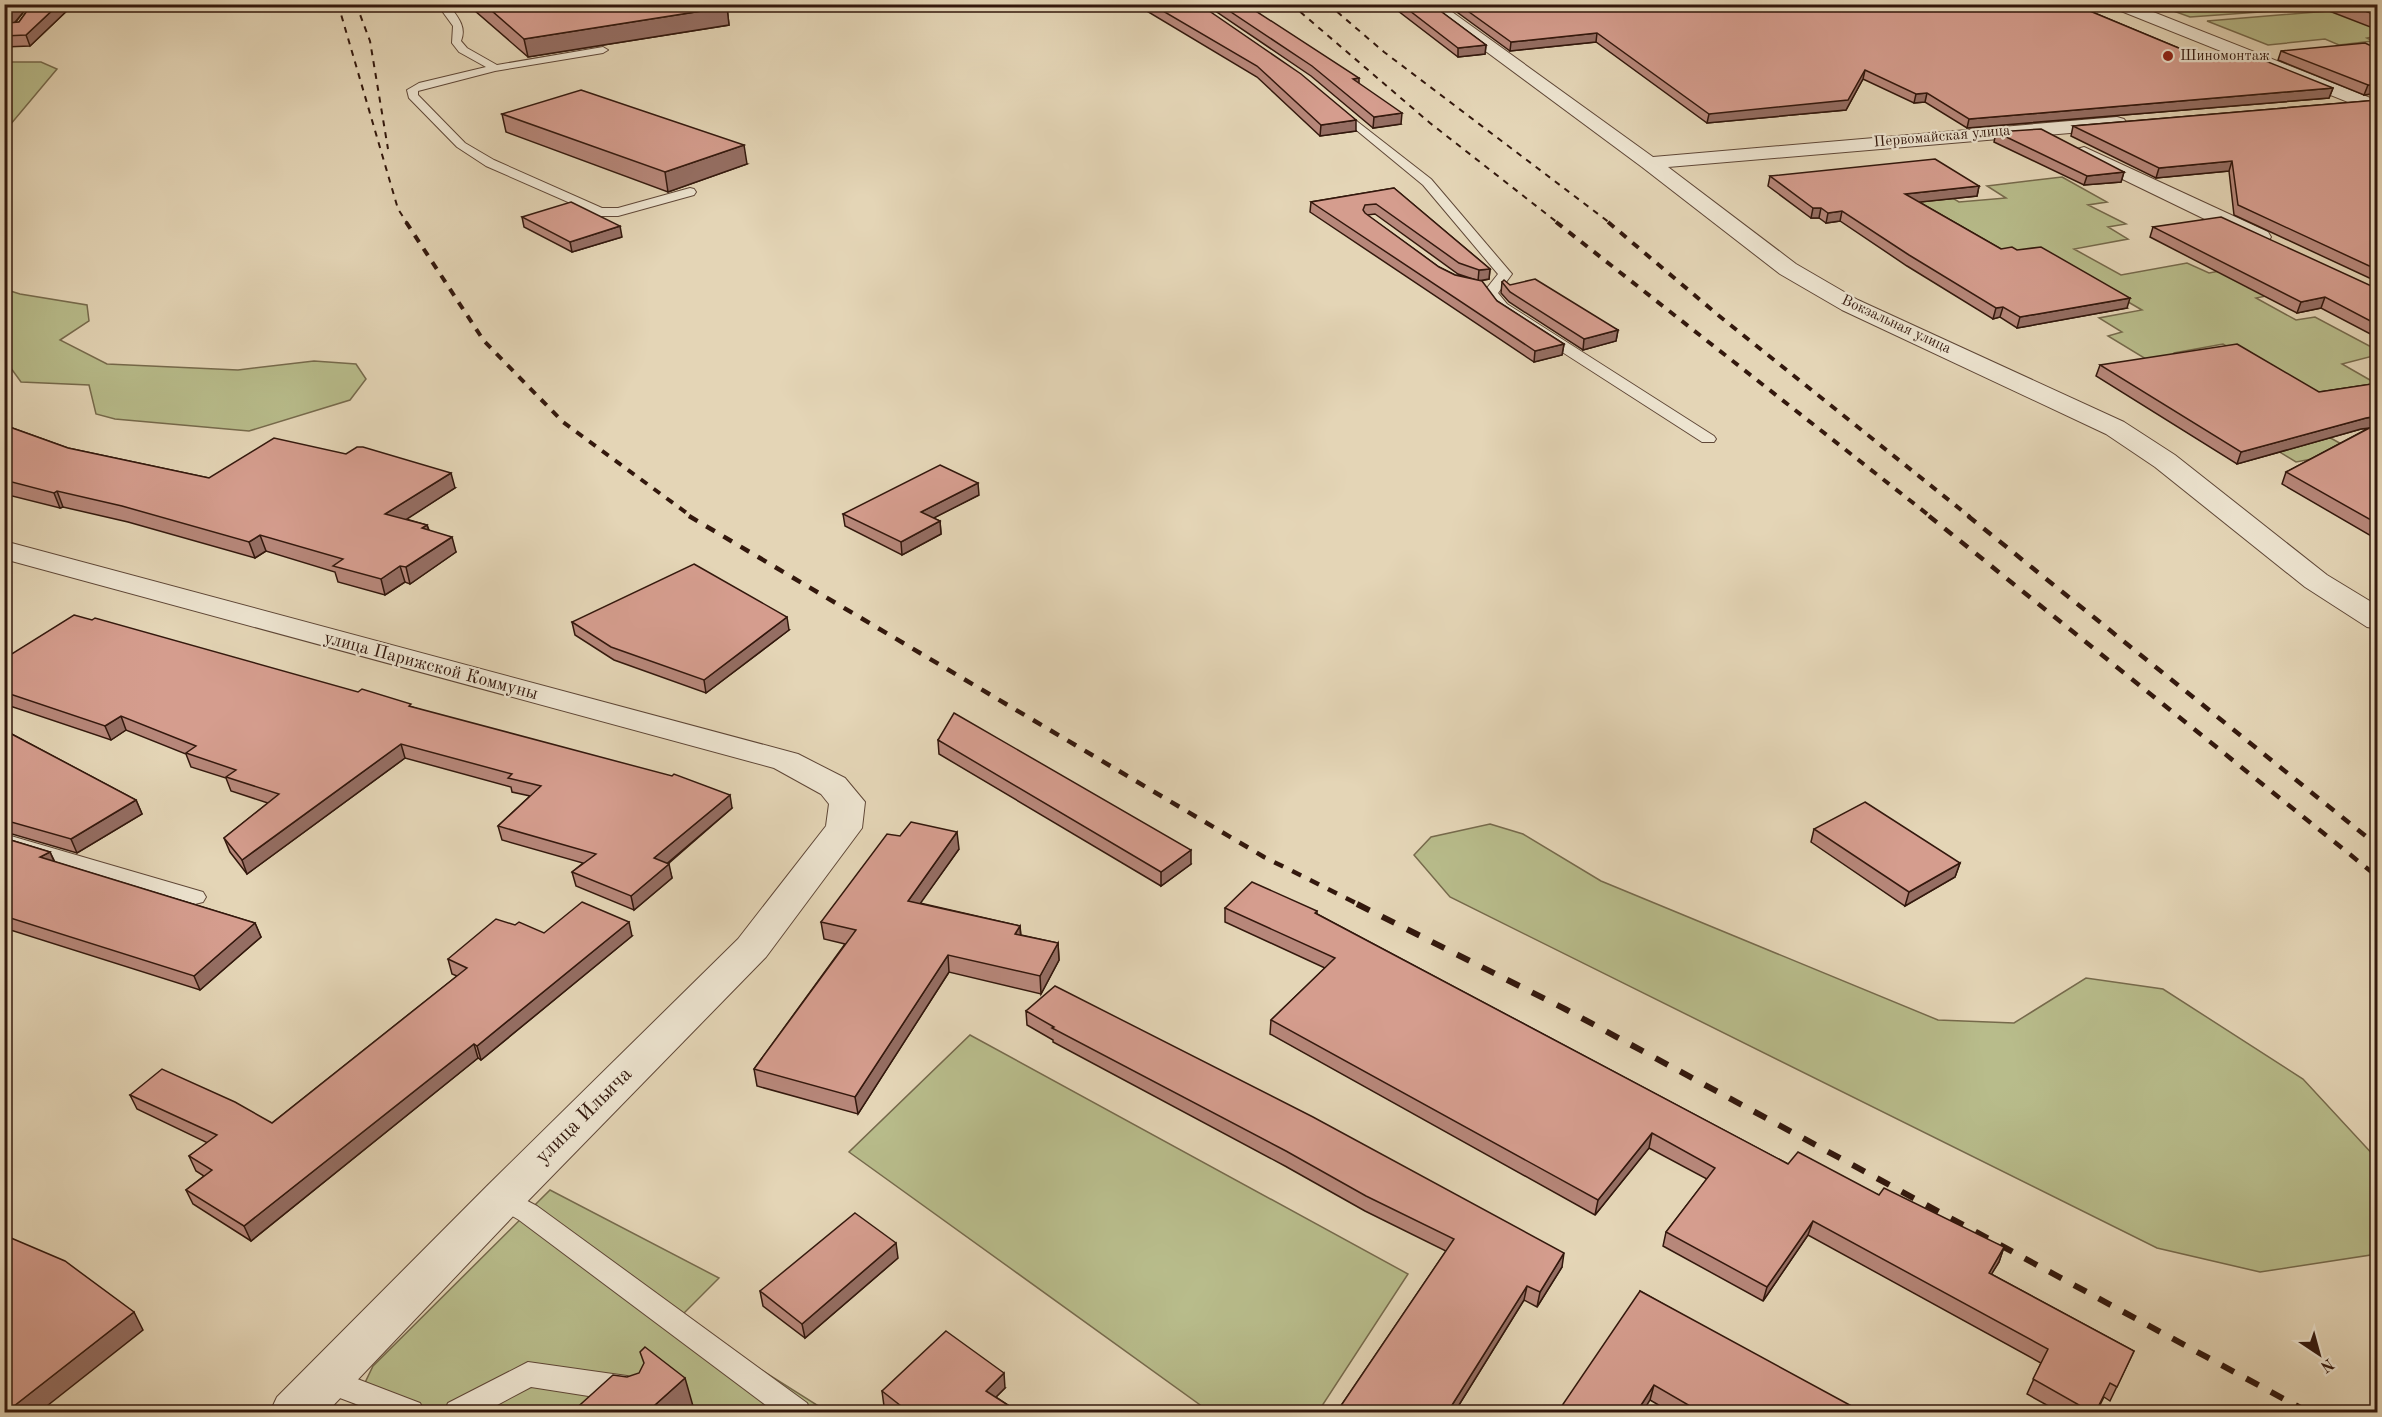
<svg xmlns="http://www.w3.org/2000/svg" width="2382" height="1417" font-family="'Old Standard TT',serif">
  <rect width="100%" height="100%" fill="#e4d5b6"/>
  <filter id="stains"><feTurbulence type="fractalNoise" baseFrequency=".00333" numOctaves="4"/><feColorMatrix values="0 0 0 0 .2 0 0 0 0 .09 0 0 0 0 .02 0 0 0 .5 -.17"/></filter>
  <radialGradient id="worn" r=".72"><stop offset=".6" stop-color="#630" stop-opacity="0"/><stop offset="1" stop-color="#630" stop-opacity=".3"/></radialGradient>
  <g fill="#b8bc8b" stroke="#766a4c" stroke-width="1.5">
    <polygon points="2207,4 2359,5 2190,17 2168,9"/>
    <polygon points="2329,11 2377,11 2377,36 2367,38 2373,41 2339,45 2325,39 2268,45 2207,21"/>
    <polygon points="5,62 41,62 57,69 5,131"/>
    <polygon points="2062,177 2107,202 2088,205 2126,224 2108,227 2128,239 2074,249 2121,275 2187,263 2209,273 2247,266 2295,290 2256,298 2296,320 2315,317 2377,350 2377,355 2342,364 2377,384 2347,413 2302,422 2377,464 2312,459 2296,462 2219,415 2310,393 2223,344 2174,353 2164,370 2108,336 2122,332 2099,318 2142,310 2104,288 1998,254 1871,183 1931,185 1959,202 2006,198 1987,186"/>
    <polygon points="4,289 20,294 87,305 89,321 60,340 107,364 238,370 314,361 356,364 366,379 350,400 249,431 115,419 96,414 89,385 21,382 5,360"/>
    <polygon points="1490,824 1523,834 1601,881 1938,1020 2014,1023 2086,978 2163,989 2303,1079 2377,1159 2377,1254 2260,1272 2157,1248 1450,897 1414,855 1431,837"/>
    <polygon points="970,1035 1408,1274 1318,1412 1210,1412 849,1152"/>
    <polygon points="550,1190 719,1278 679,1318 828,1412 351,1412 373,1366"/>
  </g>
  <g fill="none" stroke-linecap="round" stroke-linejoin="round">
    <defs>
      <g id="lane">
        <path d="M 437,4 L 448,4 C 457,16 467,26 461,41 L 467,48 L 497,65 L 603,47 L 608,50 L 603,53 L 495,71 L 418,91 L 418,95 L 465,143 L 494,160 L 602,208 L 618,208 L 690,188 L 694,189 L 696,192 L 694,195 L 618,216 L 600,216 L 486,166 L 457,147 L 409,98 L 407,90 L 419,83 L 486,67 L 459,52 L 452,43 L 453,26 Z"/>
        <polygon points="1336,105 1431,179 1512,274 1498,293 1507,304 1714,436 1716,439 1714,442 1702,442 1497,310 1483,293 1498,274 1423,185 1332,110 1332,106"/>
        <polygon points="4,834 203,892 206,897 203,902 195,904 4,848"/>
        <polygon points="503,1188 537,1206 807,1403 811,1412 775,1412 519,1220 494,1205 490,1198 494,1191"/>
        <polygon points="528,1362 627,1376 637,1380 641,1389 637,1398 627,1402 531,1387 484,1412 444,1412 448,1403"/>
        <polygon points="326,1367 420,1403 425,1412 377,1412 316,1389 312,1380 316,1371"/>
      </g>
      <g id="street">
        <polygon points="1422,4 1441,4 1653,157 2117,117 2124,119 2127,123 2124,127 2117,129 1668,167 1796,264 1858,300 2124,422 2175,455 2327,575 2378,606 2378,629 2367,627 2305,587 2155,467 2106,434 1842,310 1780,274 1642,167"/>
        <polygon points="2109,4 2133,4 2378,101 2378,114 2111,7"/>
        <polygon points="2084,147 2268,232 2271,237 2268,242 2260,244 2252,242 2077,157 2074,153 2077,149"/>
        <polygon points="4,541 798,754 845,778 865,802 862,828 766,957 519,1210 327,1412 270,1412 277,1397 487,1186 738,939 826,826 829,804 821,794 774,768 4,559"/>
      </g>
    </defs>
    <use href="#lane" stroke="#5f4737" stroke-width="2"/>
    <use href="#street" stroke="#5f4737" stroke-width="2"/>
    <use href="#lane" fill="#ede4d0" fill-rule="evenodd"/>
    <use href="#street" fill="#ede4d0" fill-rule="evenodd"/>
    <g stroke="#33180d" stroke-width="2" stroke-dasharray="6 6" stroke-linecap="butt">
      <polyline points="338,4 398,209 407,223"/>
      <polyline points="356,4 370,41 388,149"/>
      <polyline points="1291,4 1430,123 1558,223"/>
      <polyline points="1328,4 1384,52 1610,223"/>
    </g>
    <g stroke="#33180d" stroke-width="4" stroke-dasharray="8 8" stroke-linecap="butt">
      <polyline points="406,222 484,341 563,422 692,517"/>
      <polyline points="1556,222 1931,517"/>
      <polyline points="1608,222 1718,315 1970,517"/>
    </g>
    <g stroke="#33180d" stroke-width="4.5" stroke-dasharray="10 10" stroke-linecap="butt">
      <polyline points="689,516 1264,857 1360,905"/>
      <polyline points="1929,516 2378,877"/>
      <polyline points="1968,516 2378,846"/>
    </g>
    <polyline stroke="#33180d" stroke-width="6" stroke-dasharray="14 14" stroke-linecap="butt" points="1357,904 1565,1009 2308,1412"/>
  </g>
  <g fill="#b7877a" stroke="#33180d" stroke-width="1.5" fill-rule="evenodd">
    <polygon points="8,4 30,4 15,23 19,22 32,4 74,4 30,46 4,47 4,8"/>
    <polygon points="467,4 722,4 727,7 729,25 528,57"/>
    <polygon points="1135,4 1199,4 1356,131 1320,136 1257,77"/>
    <polygon points="1205,4 1245,4 1359,84 1401,124 1373,128 1311,76"/>
    <polygon points="1389,4 1431,4 1486,45 1485,54 1458,57"/>
    <polygon points="1446,4 2073,4 2205,59 2333,88 2329,98 1967,128 1925,102 1914,103 1863,79 1846,110 1707,123 1596,42 1510,51"/>
    <polygon points="2311,4 2378,4 2378,30"/>
    <polygon points="2378,49 2378,93 2364,95 2278,60 2281,51"/>
    <polygon points="2378,100 2378,282 2234,215 2229,171 2156,178 2071,136 2073,126"/>
    <polygon points="502,114 747,164 668,192 506,132"/>
    <polygon points="1996,132 2124,172 2121,182 2084,185 1994,142"/>
    <polygon points="1770,176 1979,186 1977,196 1919,202 2001,249 2127,308 2017,328 2000,317 1993,319 1907,266 1840,221 1826,223 1819,218 1811,218 1768,186"/>
    <path d="M 1394,188 L 1490,269 L 1489,279 L 1479,281 L 1497,301 L 1564,344 L 1562,355 L 1534,362 L 1310,212 L 1311,202 ZM 1375,214 L 1458,274 L 1476,280 L 1455,275 L 1439,267 L 1367,215 Z"/>
    <polygon points="522,217 622,237 572,252 524,227"/>
    <polygon points="2153,227 2378,289 2378,338 2321,308 2297,313 2150,237"/>
    <polygon points="1502,282 1618,330 1616,341 1583,350 1509,302 1501,293"/>
    <polygon points="2100,365 2319,392 2378,383 2378,540 2282,484 2286,472 2369,428 2361,429 2237,464 2096,376"/>
    <polygon points="4,425 68,448 209,478 455,488 406,519 427,525 429,530 456,552 410,584 405,582 385,595 338,582 335,572 266,551 255,558 128,522 63,507 60,508 4,494"/>
    <polygon points="979,495 933,518 940,521 941,534 902,555 845,526 843,514"/>
    <polygon points="572,622 789,630 706,693 614,660 575,635"/>
    <polygon points="4,656 412,707 732,808 668,864 672,878 634,910 576,886 572,872 583,863 502,840 498,826 530,796 512,792 511,787 405,758 247,874 230,852 224,838 268,803 231,791 226,778 191,767 186,754 126,730 111,740 4,704"/>
    <polygon points="4,730 136,800 142,814 77,853 5,832"/>
    <polygon points="938,740 1191,864 1161,886 939,754"/>
    <polygon points="1814,829 1960,863 1955,877 1905,906 1811,842"/>
    <polygon points="4,838 50,852 55,862 255,923 261,937 200,990 4,928"/>
    <polygon points="959,849 920,903 1020,926 1021,935 1058,943 1059,960 1041,994 949,972 858,1114 757,1086 754,1069 845,944 824,939 821,922"/>
    <polygon points="1225,908 1317,911 1317,914 1788,1164 1879,1195 2004,1247 1999,1262 1991,1274 2134,1351 2110,1401 2104,1397 2096,1413 2061,1413 2027,1394 2041,1363 1808,1235 1763,1301 1663,1246 1666,1232 1707,1179 1649,1148 1595,1215 1270,1034 1271,1020 1325,968 1225,922"/>
    <polygon points="544,933 632,936 481,1060 478,1058 251,1241 193,1204 186,1190 204,1176 196,1171 189,1156 208,1143 137,1109 130,1095 272,1123 457,976 452,974 448,959"/>
    <polygon points="1026,1011 1562,1267 1537,1307 1524,1300 1454,1413 1336,1413 1446,1251 1365,1211 1285,1166 1053,1042 1053,1040 1027,1025"/>
    <polygon points="898,1258 805,1338 763,1306 760,1291"/>
    <polygon points="1640,1291 1856,1413 1672,1413 1650,1400"/>
    <polygon points="1005,1388 996,1397 1020,1413 893,1413 884,1406 882,1391"/>
  </g>
  <g fill="#956e63" stroke="#33180d" stroke-width="1.5">
    <polygon points="17,4 30,4 11,27 8,23 8,16"/>
    <polygon points="59,4 74,4 30,46 26,35"/>
    <polygon points="727,7 729,25 528,57 524,39"/>
    <polygon points="1597,33 1596,42 1510,51 1511,42"/>
    <polygon points="1486,45 1485,54 1458,57 1458,48"/>
    <polygon points="1865,70 1863,79 1846,110 1707,123 1709,114"/>
    <polygon points="1359,78 1359,89 1353,79"/>
    <polygon points="2368,85 2378,85 2378,93 2364,95"/>
    <polygon points="2333,88 2329,98 1967,128 1969,119"/>
    <polygon points="1927,93 1925,102 1914,103 1916,94"/>
    <polygon points="1402,113 1401,124 1373,128 1374,117"/>
    <polygon points="1356,120 1356,131 1320,136 1321,125"/>
    <polygon points="744,145 747,164 668,192 665,172"/>
    <polygon points="2232,161 2229,171 2156,178 2159,168"/>
    <polygon points="2124,172 2121,182 2084,185 2087,176"/>
    <polygon points="1979,186 1977,196 1902,204 1905,194"/>
    <polygon points="1813,208 1821,208 1819,218 1811,218"/>
    <polygon points="1842,211 1840,221 1826,223 1828,213"/>
    <polygon points="620,226 622,237 572,252 570,242"/>
    <polygon points="1490,269 1489,279 1478,281 1479,270"/>
    <polygon points="2325,297 2321,308 2297,313 2301,302"/>
    <polygon points="2130,298 2127,308 2017,328 2020,317"/>
    <polygon points="2003,307 2000,317 1993,319 1996,308"/>
    <polygon points="1618,330 1616,341 1583,350 1584,339"/>
    <polygon points="1564,344 1562,355 1534,362 1535,351"/>
    <polygon points="2378,416 2378,427 2361,429 2237,464 2241,452 2366,418"/>
    <polygon points="451,473 455,488 390,530 385,514"/>
    <polygon points="978,483 979,495 922,524 921,512"/>
    <polygon points="57,491 63,507 60,508 54,493"/>
    <polygon points="940,521 941,534 902,555 901,542"/>
    <polygon points="427,525 432,541 422,528"/>
    <polygon points="260,535 266,551 255,558 249,542"/>
    <polygon points="452,537 456,552 410,584 406,567"/>
    <polygon points="400,566 405,582 385,595 381,579"/>
    <polygon points="787,617 789,630 706,693 704,680"/>
    <polygon points="121,716 126,730 111,740 105,726"/>
    <polygon points="401,744 405,758 247,874 242,860"/>
    <polygon points="730,795 732,808 657,872 654,858"/>
    <polygon points="136,800 142,814 77,853 71,839"/>
    <polygon points="957,832 959,849 910,918 908,901"/>
    <polygon points="1191,850 1191,864 1161,886 1161,872"/>
    <polygon points="50,852 56,866 40,857"/>
    <polygon points="1960,863 1955,877 1905,906 1909,892"/>
    <polygon points="669,864 672,878 634,910 631,896"/>
    <polygon points="629,922 632,936 481,1060 477,1046"/>
    <polygon points="255,923 261,937 200,990 194,976"/>
    <polygon points="1020,926 1021,943 1015,934"/>
    <polygon points="1058,943 1059,960 1041,994 1040,976"/>
    <polygon points="948,955 949,972 858,1114 855,1097"/>
    <polygon points="474,1044 478,1058 251,1241 244,1226"/>
    <polygon points="1652,1133 1649,1148 1595,1215 1598,1200"/>
    <polygon points="1813,1221 1808,1235 1763,1301 1767,1287"/>
    <polygon points="896,1243 898,1258 805,1338 802,1324"/>
    <polygon points="2004,1247 1999,1262 1983,1288 1989,1273"/>
    <polygon points="1564,1253 1562,1267 1537,1307 1540,1292"/>
    <polygon points="1527,1286 1524,1300 1454,1413 1447,1413"/>
    <polygon points="134,1312 143,1330 38,1413 5,1413"/>
    <polygon points="1004,1373 1005,1388 987,1406 986,1391"/>
    <polygon points="685,1378 693,1406 686,1413 646,1413"/>
    <polygon points="1654,1385 1650,1400 1642,1413 1636,1413"/>
  </g>
  <g fill="#d59d8e" stroke="#33180d" stroke-width="1.5">
    <polygon points="8,4 17,4 8,16 8,23 19,22 32,4 59,4 26,35 4,36 4,8"/>
    <polygon points="484,4 722,4 727,7 524,39"/>
    <polygon points="1151,4 1199,4 1301,74 1356,120 1321,125 1257,66"/>
    <polygon points="1219,4 1245,4 1359,78 1353,79 1402,113 1374,117 1312,66"/>
    <polygon points="1401,4 1431,4 1486,45 1458,48"/>
    <polygon points="1458,4 2073,4 2205,59 2248,54 2333,88 1969,119 1927,93 1916,94 1865,70 1848,100 1709,114 1597,33 1511,42"/>
    <polygon points="2347,4 2378,4 2378,16"/>
    <polygon points="2365,43 2378,49 2378,85 2368,85 2281,51"/>
    <polygon points="581,90 744,145 665,172 502,114"/>
    <polygon points="2378,100 2378,270 2238,205 2232,161 2159,168 2073,126"/>
    <polygon points="2041,129 2124,172 2087,176 1996,132"/>
    <polygon points="1935,159 1979,186 1905,194 2001,249 2012,247 2017,250 2041,247 2130,298 2020,317 2003,307 1996,308 1909,255 1842,211 1828,213 1821,208 1813,208 1770,176"/>
    <polygon points="1394,188 1490,269 1479,270 1459,263 1376,204 1365,205 1363,210 1365,213 1439,267 1455,275 1482,281 1497,301 1564,344 1535,351 1311,202"/>
    <polygon points="571,202 620,226 570,242 522,217"/>
    <polygon points="2221,217 2378,289 2378,325 2325,297 2301,302 2153,227"/>
    <polygon points="1535,279 1618,330 1584,339 1510,292 1502,282 1504,280 1510,285"/>
    <polygon points="2237,344 2319,392 2378,383 2378,416 2366,418 2241,452 2100,365"/>
    <polygon points="2377,424 2378,524 2286,472"/>
    <polygon points="4,425 68,448 209,478 274,438 346,454 357,447 363,447 451,473 385,514 427,525 422,528 452,537 406,567 400,566 381,579 333,566 343,559 260,535 249,542 122,506 57,491 54,493 4,480"/>
    <polygon points="940,465 978,483 921,512 940,521 901,542 843,514"/>
    <polygon points="694,564 787,617 704,680 611,647 572,622"/>
    <polygon points="74,615 92,620 95,618 358,692 362,689 411,704 409,706 672,776 674,774 730,795 654,858 669,864 631,896 572,872 596,854 498,826 541,786 508,778 512,774 401,744 242,860 224,838 279,794 226,777 236,770 186,753 196,746 121,716 105,726 4,692 4,656 7,657"/>
    <polygon points="954,713 1191,850 1161,872 938,740"/>
    <polygon points="4,730 136,800 71,839 4,820"/>
    <polygon points="1865,802 1960,863 1909,892 1814,829"/>
    <polygon points="911,822 957,832 908,901 1020,926 1015,934 1058,943 1040,976 948,955 855,1097 754,1069 856,930 821,922 887,834 900,836"/>
    <polygon points="4,838 50,852 40,857 255,923 194,976 4,916"/>
    <polygon points="1252,882 1317,911 1315,913 1788,1164 1798,1152 1879,1195 1884,1188 2004,1247 1989,1273 2134,1351 2117,1387 2110,1383 2095,1413 2093,1413 2033,1379 2048,1349 1813,1221 1767,1287 1666,1232 1715,1168 1652,1133 1598,1200 1271,1020 1335,958 1225,908"/>
    <polygon points="582,902 629,922 477,1046 474,1044 244,1226 186,1190 212,1170 189,1156 217,1135 130,1095 162,1069 235,1102 272,1123 467,968 448,959 496,919 515,925 519,922 544,933"/>
    <polygon points="1055,986 1313,1117 1564,1253 1540,1292 1527,1286 1447,1413 1336,1413 1454,1239 1366,1196 1286,1151 1052,1028 1054,1027 1026,1011"/>
    <polygon points="855,1213 896,1243 802,1324 760,1291"/>
    <polygon points="4,1235 65,1261 134,1312 5,1413"/>
    <polygon points="1640,1291 1857,1409 1856,1413 1702,1413 1654,1385 1636,1413 1557,1413"/>
    <polygon points="946,1331 1004,1373 986,1391 1020,1413 910,1413 882,1391"/>
    <polygon points="645,1347 685,1378 646,1413 571,1413 613,1375 627,1377 639,1373 644,1363 640,1352"/>
  </g>
  <circle fill="#8f2418" stroke="#ede4d0" stroke-width="2" cx="2168" cy="56" r="6"/>
  <g text-anchor="middle" dominant-baseline="central" stroke-width="4.5" stroke-linejoin="round" paint-order="stroke">
    <g font-size="15" fill="#33180d" stroke="#ede4d0" text-anchor="start">
      <text x="2180" y="56">Шиномонтаж</text>
    </g>
    <g font-size="15" fill="#33180d" stroke="#ede4d0">
      <text transform="translate(1942 137) rotate(-5)">Первомайская улица</text>
      <text transform="translate(1896 325) rotate(25)">Вокзальная улица</text>
    </g>
    <g font-size="18" fill="#33180d" stroke="#ede4d0">
      <text transform="translate(431 666) rotate(15)">улица Парижской Коммуны</text>
    </g>
    <g font-size="21" fill="#33180d" stroke="#ede4d0">
      <text transform="translate(584 1116) rotate(-45)">улица Ильича</text>
    </g>
  </g>
  <rect width="2382" height="1417" fill="none" stroke="#e4d5b6" stroke-width="24"/>
  <rect x="6" y="6" width="2370" height="1405" fill="none" stroke="#33180d" stroke-width="3"/>
  <rect x="12" y="12" width="2358" height="1393" fill="none" stroke="#33180d" stroke-width="1.5"/>
  <g transform="translate(2319 1354) rotate(144)" stroke="#ede4d0" stroke-width="4.5" paint-order="stroke">
  <path d="M0-4.5L10 22L0 15L-10 22Z" fill="#33180d"/>
  <text y="-9" font-size="16" font-weight="bold" text-anchor="middle" fill="#33180d">N</text>
  </g>
  <rect width="100%" height="100%" filter="url(#stains)"/>
  <rect width="100%" height="100%" fill="url(#worn)"/>
</svg>
